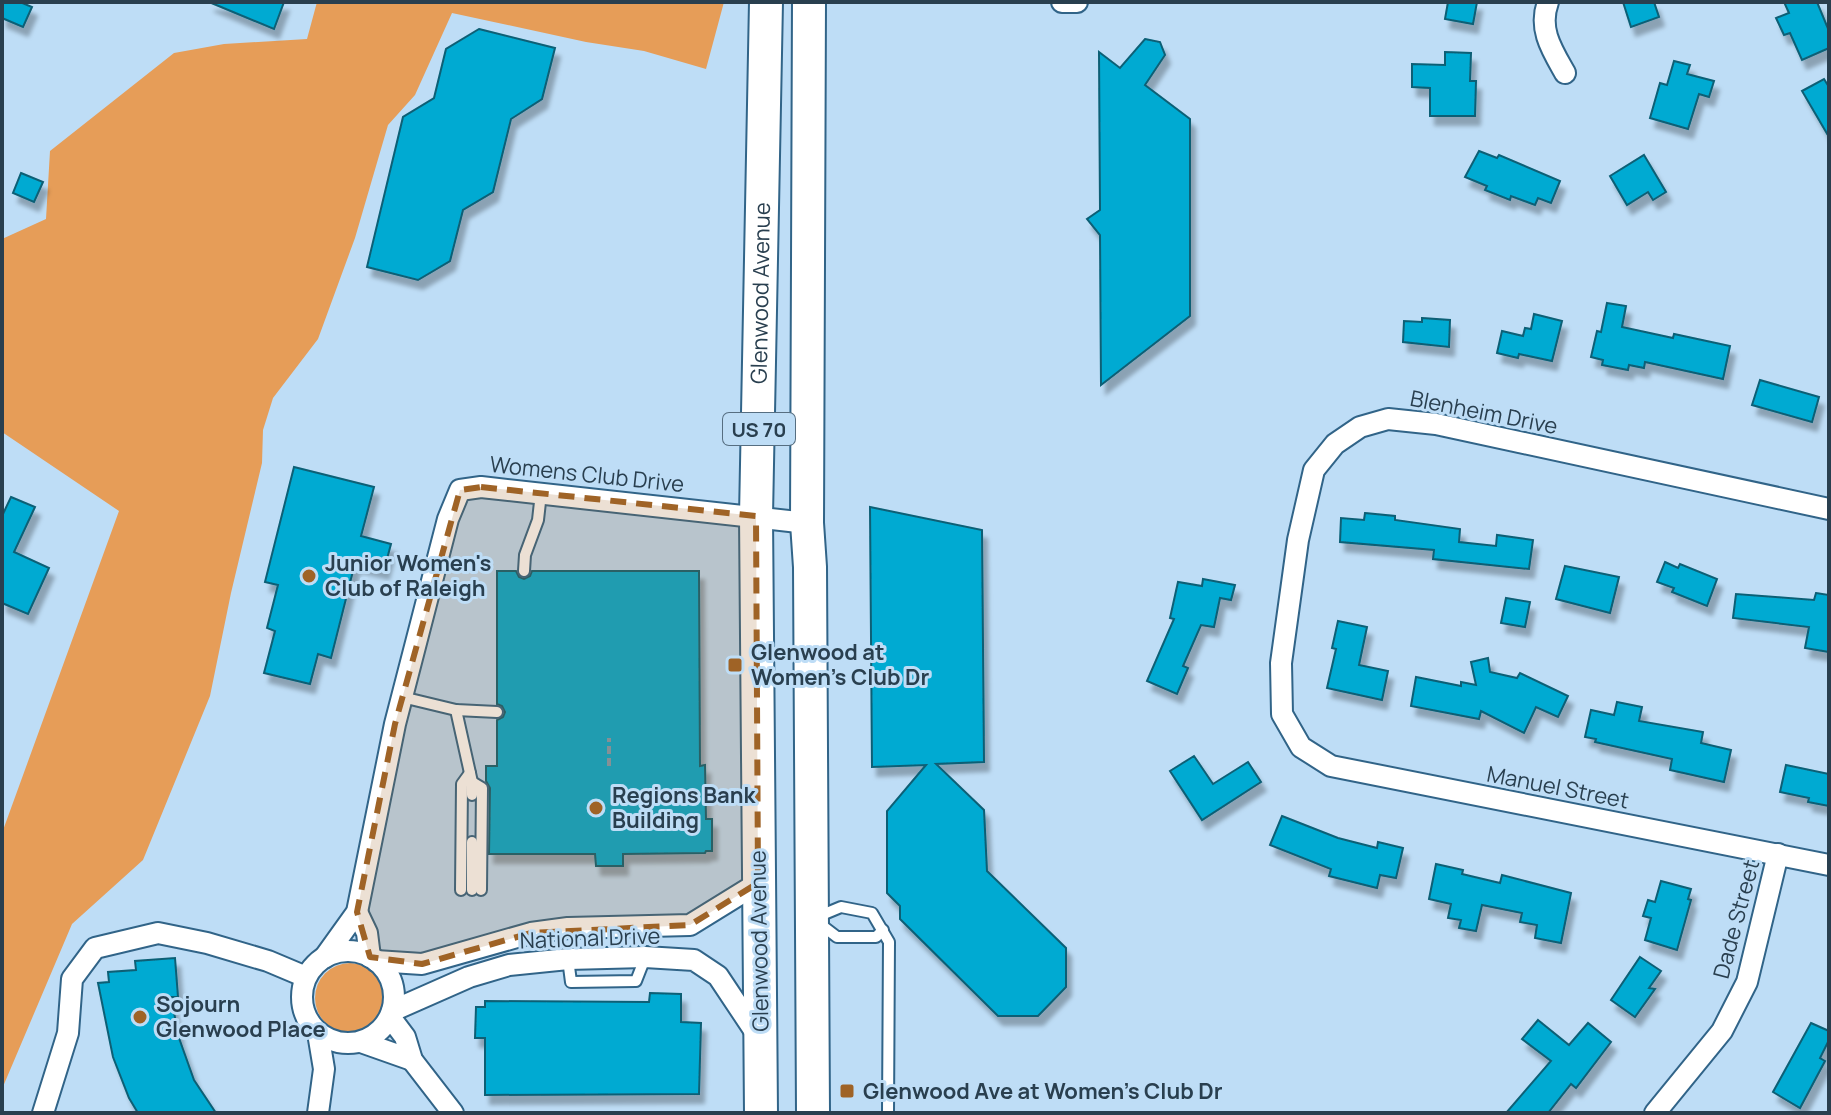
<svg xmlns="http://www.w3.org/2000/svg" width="1831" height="1115" font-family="Manrope,sans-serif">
  <defs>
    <filter id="shadow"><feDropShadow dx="5" dy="9" stdDeviation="2" flood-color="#0004"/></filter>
  </defs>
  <rect width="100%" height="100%" fill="#beddf6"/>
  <g fill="#e69d58">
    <polygon points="317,2 724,2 706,69 644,51 586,42 452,13 415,95 388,125 355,238 318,339 273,398 263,430 262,463 231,593 210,696 143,860 72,924 2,1089 2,833 119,511 2,432 2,239 46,219 50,151 174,53 224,44 307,39"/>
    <circle cx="350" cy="998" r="35"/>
  </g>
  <g fill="#06aad2" stroke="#095f75" stroke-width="2" filter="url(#shadow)">
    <polygon points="2,2 20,2 32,7 23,27 2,18"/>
    <polygon points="209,2 284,2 274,29"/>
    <polygon points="1448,2 1477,2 1473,24 1445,19"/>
    <polygon points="1623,2 1654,2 1659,17 1631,27"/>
    <polygon points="1784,2 1817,2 1829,31 1829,48 1802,60 1790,33 1784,35 1776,18 1789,13"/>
    <polygon points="479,29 555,48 542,99 511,119 493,192 463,210 450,261 418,280 367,267 403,117 434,98 446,49"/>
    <polygon points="1145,39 1160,42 1165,55 1145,85 1190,119 1190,316 1101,385 1100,235 1087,219 1100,210 1099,52 1120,68"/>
    <polygon points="1445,52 1471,53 1470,81 1476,81 1475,116 1430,116 1430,88 1412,87 1412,64 1445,65"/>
    <polygon points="1674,61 1690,65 1687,74 1714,81 1709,97 1699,94 1688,129 1650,118 1660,83 1667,85"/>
    <polygon points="1824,79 1829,87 1829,137 1802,91"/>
    <polygon points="1479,151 1497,158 1499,155 1560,181 1551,203 1538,198 1535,205 1511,196 1510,200 1485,190 1487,186 1465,177"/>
    <polygon points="1644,155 1666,192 1653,200 1648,192 1627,205 1610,176"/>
    <polygon points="21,173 43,182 34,202 13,193"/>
    <polygon points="1607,303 1626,306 1622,327 1673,338 1674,334 1730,346 1723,379 1645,362 1644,368 1629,365 1628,370 1602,365 1603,360 1591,357 1597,331 1601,332"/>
    <polygon points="1534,314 1562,321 1552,361 1519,354 1518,358 1497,353 1502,331 1523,336 1525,328 1531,329"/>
    <polygon points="1422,318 1450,320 1449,347 1403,342 1404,321 1422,322"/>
    <polygon points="1760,380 1819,397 1812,422 1752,405"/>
    <polygon points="294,467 374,487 361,536 391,544 384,570 355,563 331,658 318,654 310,684 264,673 275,631 267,628 278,585 265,582"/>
    <polygon points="11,497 35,507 14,552 49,568 28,614 2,603 2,516"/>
    <polygon points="870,507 982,530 984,762 936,764 984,810 987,871 1066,948 1066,987 1038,1016 998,1016 900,919 900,906 887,893 887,811 926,765 872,767"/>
    <polygon points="1365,513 1395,516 1395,520 1460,529 1459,542 1496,546 1497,535 1533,540 1529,569 1433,559 1434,550 1340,542 1341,518 1364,520"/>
    <polygon points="1665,562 1678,568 1680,564 1717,579 1707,606 1672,592 1674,588 1657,582"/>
    <polygon points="1565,566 1619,577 1610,613 1556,599"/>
    <polygon points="497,571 516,571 519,577 524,579 530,576 532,571 699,571 700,766 705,765 706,819 712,819 712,851 706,851 705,853 623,854 623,866 596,866 595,854 489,854 490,788 486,781 486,766 497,766 497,720 503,717 505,712 502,706 497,704"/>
    <polygon points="1203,579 1235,585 1231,600 1220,598 1214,627 1201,625 1183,666 1188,668 1177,694 1147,681 1174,619 1170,618 1178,582 1202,586"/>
    <polygon points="1816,593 1829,595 1829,652 1805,648 1809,627 1733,618 1736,594 1814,600"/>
    <polygon points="1506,598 1530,602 1525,627 1501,623"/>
    <polygon points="1338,621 1367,627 1359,665 1388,671 1382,700 1327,688 1336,649 1332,648"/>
    <polygon points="1488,658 1490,672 1517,678 1520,673 1568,696 1558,717 1536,707 1524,733 1481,711 1479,719 1411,706 1416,677 1461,686 1461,682 1476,685 1471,662"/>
    <polygon points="1617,702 1642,707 1639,721 1703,732 1701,743 1731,750 1724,782 1670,770 1672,759 1595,742 1596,739 1585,737 1591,710 1614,715"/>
    <polygon points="1194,756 1213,784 1248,762 1261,782 1202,820 1170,771"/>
    <polygon points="1786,765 1829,774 1829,806 1808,802 1809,798 1780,792"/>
    <polygon points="1282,816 1338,838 1377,848 1378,842 1403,848 1396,878 1380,875 1377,888 1329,876 1331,869 1270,845"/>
    <polygon points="1436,864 1463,870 1462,874 1500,883 1502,875 1571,893 1561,943 1535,938 1537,925 1520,922 1522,913 1482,905 1476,931 1459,928 1461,920 1448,918 1451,904 1429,899"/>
    <polygon points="1661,881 1691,889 1688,899 1691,900 1677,950 1645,940 1651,918 1643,916 1648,900 1655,902"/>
    <polygon points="1640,957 1661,971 1649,988 1655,989 1635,1017 1611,1000"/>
    <polygon points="175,958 178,997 171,997 179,1038 194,1080 216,1113 138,1113 129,1098 113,1057 98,983 109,982 108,972 136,970 135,961"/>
    <polygon points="650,993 681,994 681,1022 701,1023 699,1094 485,1095 485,1038 475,1038 476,1007 485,1007 485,1001 649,1002"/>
    <polygon points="1538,1020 1569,1045 1588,1023 1611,1042 1576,1088 1571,1084 1548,1113 1506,1113 1551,1061 1522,1039"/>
    <polygon points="1811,1023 1829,1031 1829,1040 1820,1058 1825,1061 1800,1108 1773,1092"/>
  </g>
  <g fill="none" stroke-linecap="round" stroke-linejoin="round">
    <defs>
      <g id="service">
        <polyline points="524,571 525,555 538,520 541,493"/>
        <polyline points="402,697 456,710 497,712"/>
        <polyline points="456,710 472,782 472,795"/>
        <polyline points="472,782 482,788 481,890"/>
        <polyline points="461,890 462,784 470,773"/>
        <polyline points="472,890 472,842"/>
        <polyline points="817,917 841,907 872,913 889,942 888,1113"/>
        <polyline points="820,924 837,937 876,937 883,930"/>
        <polyline points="568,959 571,982 636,981 645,958"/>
      </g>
      <g id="minor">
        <polyline points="1062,2 1077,2"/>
        <path d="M 1548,2 C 1538,29 1552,50 1565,73"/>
        <polyline points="1829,509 1436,424 1388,419 1360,427 1335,444 1314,470 1298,540 1281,663 1282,714 1301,747 1331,766 1829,865"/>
        <polyline points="357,912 367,933 370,957"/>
        <circle cx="348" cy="997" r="46"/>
        <polyline points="324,958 357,912 395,724 448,519 460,490 481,487 807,523"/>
        <polyline points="376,961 422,964 531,933 568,928 690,925 758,883"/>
        <polyline points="392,1011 469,977 509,965 568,959 645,957 694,960 718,976 758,1036"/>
        <polyline points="390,1017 405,1037 412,1060 453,1113"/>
        <polyline points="318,1033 324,1069 318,1113"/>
        <polyline points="361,1042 412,1060"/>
        <polyline points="43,1113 68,1033 72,979 95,948 158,933 207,943 268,961 306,977"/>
        <polyline points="1655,1113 1722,1031 1747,982 1778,854"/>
      </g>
      <g id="primary">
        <polyline points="809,2 807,523 810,567 813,1113"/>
        <path id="s1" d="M 761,1113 L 756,516 L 766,2"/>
      </g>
    </defs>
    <use href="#service" stroke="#316488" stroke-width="14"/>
    <use href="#minor" stroke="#316488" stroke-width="24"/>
    <use href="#primary" stroke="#316488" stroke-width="36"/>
    <polyline stroke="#809cb1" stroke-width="4" stroke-dasharray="8 4" stroke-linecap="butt" points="609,766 609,738"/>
    <use href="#service" stroke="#fff" stroke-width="10"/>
    <use href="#minor" stroke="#fff" stroke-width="20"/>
    <use href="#primary" stroke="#fff" stroke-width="32"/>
  </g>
  <path fill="#9f6326" fill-opacity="0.2" stroke="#9f6326" stroke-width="6" stroke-dasharray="16 10" stroke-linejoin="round" d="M 481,487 L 756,516 L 758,883 L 690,925 L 531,933 L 422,964 L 370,957 L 357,912 L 395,724 L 460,490 Z"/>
  <g fill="#9f6326" stroke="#beddf6" stroke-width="3">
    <circle cx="309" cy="576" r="8"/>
    <rect x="727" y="657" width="16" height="16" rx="4"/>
    <circle cx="596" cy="808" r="8"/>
    <circle cx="140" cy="1017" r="8"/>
    <rect x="839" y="1083" width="16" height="16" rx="4"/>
  </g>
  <g text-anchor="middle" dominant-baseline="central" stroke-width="6" stroke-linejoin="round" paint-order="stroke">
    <rect fill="#beddf6" stroke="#566e81" stroke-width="2" x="723" y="413" width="72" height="32" rx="6"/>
    <g font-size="20" font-weight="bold" fill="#293f4f">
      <text x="759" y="429">US 70</text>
    </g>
    <g font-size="22" fill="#293f4f" stroke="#beddf6">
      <text stroke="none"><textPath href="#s1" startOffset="820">Glenwood Avenue</textPath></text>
      <text transform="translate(1484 412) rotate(11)">Blenheim Drive</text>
      <text transform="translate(587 474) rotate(6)">Womens Club Drive</text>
      <text transform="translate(1558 787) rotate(11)">Manuel Street</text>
      <text transform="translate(1736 919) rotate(-75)">Dade Street</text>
      <text transform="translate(590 938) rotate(-2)">National Drive</text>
      <text transform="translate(759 941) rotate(-91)">Glenwood Avenue</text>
    </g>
    <g font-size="22" font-weight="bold" fill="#293f4f" stroke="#beddf6" text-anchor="start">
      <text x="325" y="563">Junior Women's<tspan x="325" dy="25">Club of Raleigh</tspan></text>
      <text x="751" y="652">Glenwood at<tspan x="751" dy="25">Women's Club Dr</tspan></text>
      <text x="612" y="795">Regions Bank<tspan x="612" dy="25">Building</tspan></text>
      <text x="156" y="1004">Sojourn<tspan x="156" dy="25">Glenwood Place</tspan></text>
      <text x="863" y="1091">Glenwood Ave at Women's Club Dr</text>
    </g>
  </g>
  <rect width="1831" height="1115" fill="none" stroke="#293f4f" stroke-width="8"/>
</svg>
